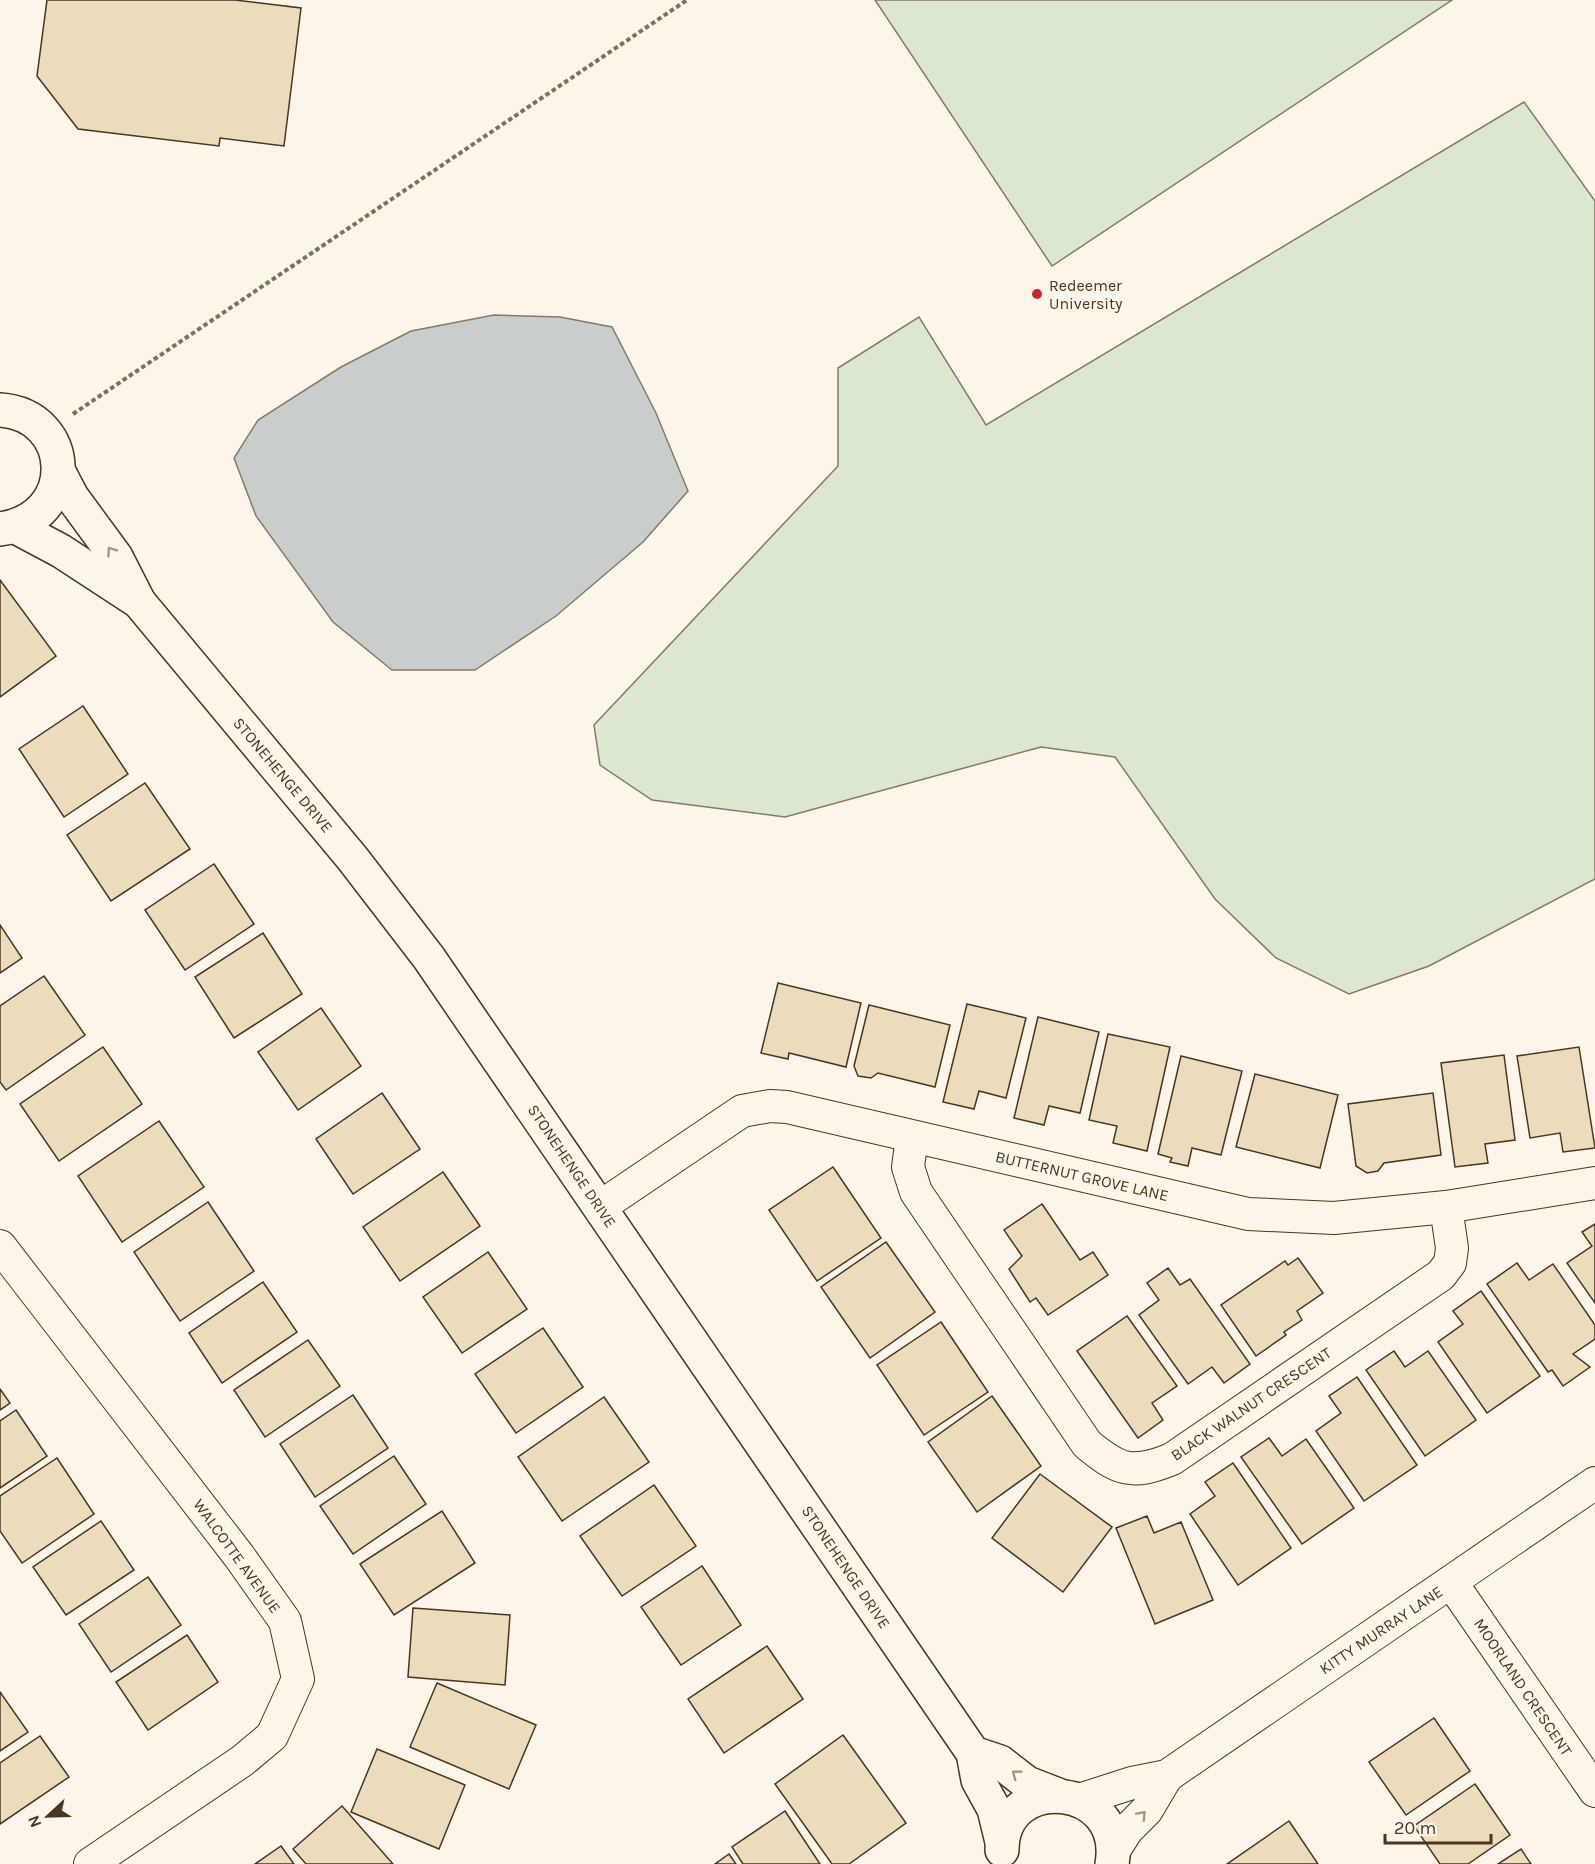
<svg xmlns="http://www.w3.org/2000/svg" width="1595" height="1864" font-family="Karla,sans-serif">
  <rect width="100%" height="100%" fill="#fbf6e9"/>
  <g fill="#dce7d0" stroke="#887966" stroke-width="1.5">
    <polygon points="875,0 1452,0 1052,266"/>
    <polygon points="1524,102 1595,201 1595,879 1429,966 1349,994 1276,958 1215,899 1115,757 1041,747 785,817 652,800 600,765 594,725 838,466 838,368 919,317 986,425"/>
  </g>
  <polygon fill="#c9cecd" stroke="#887966" stroke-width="1.5" points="494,315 560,317 612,327 656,413 688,491 643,542 556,616 475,670 392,670 333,622 256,516 234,458 258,420 341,367 411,331"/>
  <g fill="#ecdcbc" stroke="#4a3520" stroke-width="1.5">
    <polygon points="47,0 235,0 301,8 284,146 220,138 219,146 78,129 37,76"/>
    <polygon points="0,580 56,656 0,697"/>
    <polygon points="83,706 128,774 64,817 19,749"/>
    <polygon points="145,783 190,849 111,901 67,835"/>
    <polygon points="214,864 254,924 185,970 145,910"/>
    <polygon points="0,925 22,958 0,973"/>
    <polygon points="263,933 302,994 234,1038 195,977"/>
    <polygon points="44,976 85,1035 6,1090 0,1082 0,1006"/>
    <polygon points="778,983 861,1003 846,1067 789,1053 788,1059 761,1053"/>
    <polygon points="967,1004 1026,1018 1006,1098 979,1091 974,1109 943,1102"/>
    <polygon points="869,1005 950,1025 935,1087 878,1073 871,1078 858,1076 854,1066"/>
    <polygon points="321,1008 361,1066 298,1110 258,1052"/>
    <polygon points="1038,1017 1099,1032 1080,1113 1049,1106 1044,1125 1014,1118"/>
    <polygon points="1108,1034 1170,1047 1147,1151 1113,1143 1117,1126 1089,1120"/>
    <polygon points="103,1047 142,1104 59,1161 20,1104"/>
    <polygon points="1579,1047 1595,1148 1563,1152 1560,1133 1530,1138 1517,1056"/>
    <polygon points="1504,1055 1515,1140 1485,1144 1488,1163 1455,1167 1441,1063"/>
    <polygon points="1181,1056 1242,1071 1221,1155 1192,1148 1188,1166 1170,1162 1172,1158 1158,1154"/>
    <polygon points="1255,1074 1338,1095 1320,1168 1236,1147"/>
    <polygon points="382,1093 420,1149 353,1194 316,1139"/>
    <polygon points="1433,1093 1441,1155 1384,1163 1378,1171 1367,1173 1356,1166 1348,1104"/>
    <polygon points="159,1121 204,1187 122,1242 78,1176"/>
    <polygon points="833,1167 881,1238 817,1281 769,1210"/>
    <polygon points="443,1172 480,1226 400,1281 363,1227"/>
    <polygon points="208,1202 254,1271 180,1321 134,1252"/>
    <polygon points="1042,1204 1080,1260 1093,1252 1108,1275 1048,1315 1036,1298 1030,1302 1009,1269 1022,1256 1004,1230"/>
    <polygon points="1595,1224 1595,1303 1567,1263 1592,1246 1582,1232"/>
    <polygon points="886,1242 935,1312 870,1358 821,1287"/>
    <polygon points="488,1252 527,1309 462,1353 423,1297"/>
    <polygon points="1298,1258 1323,1293 1297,1311 1302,1320 1284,1332 1286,1335 1256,1356 1221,1305 1285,1261 1288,1265"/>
    <polygon points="1517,1263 1529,1280 1553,1264 1595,1325 1595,1339 1573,1354 1590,1367 1563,1386 1552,1370 1548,1372 1487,1284"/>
    <polygon points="1168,1268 1180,1285 1190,1279 1250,1364 1224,1383 1212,1367 1188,1384 1139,1315 1159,1300 1147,1283"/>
    <polygon points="263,1282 297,1332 222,1383 189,1333"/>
    <polygon points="1481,1291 1540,1376 1487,1413 1438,1342 1463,1324 1453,1311"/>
    <polygon points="1127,1316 1177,1386 1152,1403 1163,1420 1138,1438 1077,1351"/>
    <polygon points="941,1322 988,1392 924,1435 877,1365"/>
    <polygon points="543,1328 583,1387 516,1433 475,1374"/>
    <polygon points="308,1340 340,1386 265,1437 234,1390"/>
    <polygon points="1394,1351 1405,1367 1428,1351 1476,1420 1425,1456 1366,1370"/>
    <polygon points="1357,1377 1417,1465 1364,1501 1316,1431 1341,1413 1329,1396"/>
    <polygon points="0,1389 10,1403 0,1410"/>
    <polygon points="353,1395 388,1448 315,1497 280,1444"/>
    <polygon points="992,1396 1041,1466 977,1512 928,1442"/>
    <polygon points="604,1397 649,1462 562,1521 518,1457"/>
    <polygon points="16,1410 47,1456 0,1488 0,1421"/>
    <polygon points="1269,1438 1282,1456 1306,1439 1354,1508 1302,1544 1241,1457"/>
    <polygon points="394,1456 426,1504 353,1554 320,1506"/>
    <polygon points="57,1458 94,1514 22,1563 0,1531 0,1496"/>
    <polygon points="1233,1463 1291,1548 1238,1585 1190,1514 1215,1496 1205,1482"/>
    <polygon points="1040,1474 1112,1527 1063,1592 992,1538"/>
    <polygon points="654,1485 696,1546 622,1596 580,1536"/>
    <polygon points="442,1511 475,1563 394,1615 360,1564"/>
    <polygon points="1147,1516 1154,1533 1181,1522 1213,1600 1155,1624 1116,1528"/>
    <polygon points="101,1521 134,1570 66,1615 33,1567"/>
    <polygon points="702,1566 741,1625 681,1665 641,1607"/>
    <polygon points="148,1577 181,1625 111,1672 79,1624"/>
    <polygon points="413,1608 510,1615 505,1685 408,1677"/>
    <polygon points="187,1635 218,1682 148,1730 116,1682"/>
    <polygon points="767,1646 803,1699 724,1753 688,1699"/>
    <polygon points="437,1683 536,1725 509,1789 410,1747"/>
    <polygon points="0,1692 28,1732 0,1751"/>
    <polygon points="1434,1718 1470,1771 1406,1815 1369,1762"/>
    <polygon points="843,1735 906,1823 849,1864 832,1864 775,1784"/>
    <polygon points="40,1736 69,1777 0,1824 0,1763"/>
    <polygon points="377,1749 465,1785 439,1849 351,1812"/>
    <polygon points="1475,1784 1510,1835 1468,1864 1440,1864 1414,1826"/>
    <polygon points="342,1806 393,1864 306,1864 293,1849"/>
    <polygon points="785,1811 820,1864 743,1864 732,1847"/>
    <polygon points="1289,1821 1318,1864 1227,1864"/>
    <polygon points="281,1846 294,1864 255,1864"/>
    <polygon points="1521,1849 1531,1864 1498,1864"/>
    <polygon points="729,1854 736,1864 715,1864"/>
  </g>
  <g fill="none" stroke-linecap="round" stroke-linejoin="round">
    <defs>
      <g id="minor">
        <path d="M 912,1137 L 908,1167 L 916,1192 L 1087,1444 C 1119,1471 1133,1475 1172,1459 L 1441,1275 L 1450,1263 L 1452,1248 L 1446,1207"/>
        <polyline points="600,1207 742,1111 770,1106 787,1107 1248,1214 1334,1218 1446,1207 1595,1183"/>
        <polyline points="0,1246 239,1556 285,1621 298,1679 272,1736 242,1761 90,1864"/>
        <polyline points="1451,1582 1595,1791"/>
        <polyline points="1079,1800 1132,1783 1167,1776 1595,1483"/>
        <polyline points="1113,1852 1127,1830 1147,1810 1167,1776"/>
      </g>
      <g id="tertiary">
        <path d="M 0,410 C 75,415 80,518 0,529"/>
        <polyline points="59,472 72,497 116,557 139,602 353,859 429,958 973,1753 978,1780 994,1809 1002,1842"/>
        <polyline points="16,527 61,551 139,602"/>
        <polyline points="973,1753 1000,1762 1027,1783 1058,1795"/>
        <path d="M 1002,1850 C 1002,1771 1126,1782 1112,1864"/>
      </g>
    </defs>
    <use href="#minor" stroke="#4a3520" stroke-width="34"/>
    <use href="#tertiary" stroke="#4a3520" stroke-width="36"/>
    <polyline stroke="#7f6f5c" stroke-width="4" stroke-dasharray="4.5 3" stroke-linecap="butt" points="73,414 687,0"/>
    <use href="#minor" stroke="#fbf6e9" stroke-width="32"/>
    <use href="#tertiary" stroke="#fbf6e9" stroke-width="33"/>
  </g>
  <defs><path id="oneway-chevron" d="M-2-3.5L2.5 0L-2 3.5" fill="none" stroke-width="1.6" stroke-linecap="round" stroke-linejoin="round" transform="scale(1.5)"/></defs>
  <g stroke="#a29684">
    <use href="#oneway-chevron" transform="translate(111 551) rotate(-125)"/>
    <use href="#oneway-chevron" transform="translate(1016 1774) rotate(-143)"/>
    <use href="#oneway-chevron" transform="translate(1142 1815) rotate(-47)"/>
  </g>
  <circle fill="#c62828" stroke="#fbf6e9" stroke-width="2" cx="1037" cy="294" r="6"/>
  <g text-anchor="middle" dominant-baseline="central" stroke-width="4.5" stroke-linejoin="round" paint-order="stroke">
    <g font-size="16" fill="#4a3520" stroke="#fbf6e9" text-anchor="start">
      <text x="1049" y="285">Redeemer<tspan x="1049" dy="18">University</tspan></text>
    </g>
    <g font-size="16" fill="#4a3520" stroke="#fbf6e9">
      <text transform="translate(283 775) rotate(50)">STONEHENGE DRIVE</text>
      <text transform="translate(572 1166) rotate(56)">STONEHENGE DRIVE</text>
      <text transform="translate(1082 1176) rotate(13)">BUTTERNUT GROVE LANE</text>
      <text transform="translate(1251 1404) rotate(-34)">BLACK WALNUT CRESCENT</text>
      <text transform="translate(237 1556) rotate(54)">WALCOTTE AVENUE</text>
      <text transform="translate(846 1567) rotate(56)">STONEHENGE DRIVE</text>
      <text transform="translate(1381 1630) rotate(-34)">KITTY MURRAY LANE</text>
      <text transform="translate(1523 1687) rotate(56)">MOORLAND CRESCENT</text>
    </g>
  </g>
  <g transform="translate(48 1816) rotate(248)" stroke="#fbf6e9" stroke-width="4.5" paint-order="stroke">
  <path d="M0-4.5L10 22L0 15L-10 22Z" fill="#4a3520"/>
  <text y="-9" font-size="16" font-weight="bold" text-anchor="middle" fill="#4a3520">N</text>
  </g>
  <path d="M1385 1834v9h106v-9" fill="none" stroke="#4a3520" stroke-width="3"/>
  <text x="1394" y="1834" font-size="18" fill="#4a3520" stroke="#fbf6e9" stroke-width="4.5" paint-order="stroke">20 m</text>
</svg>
